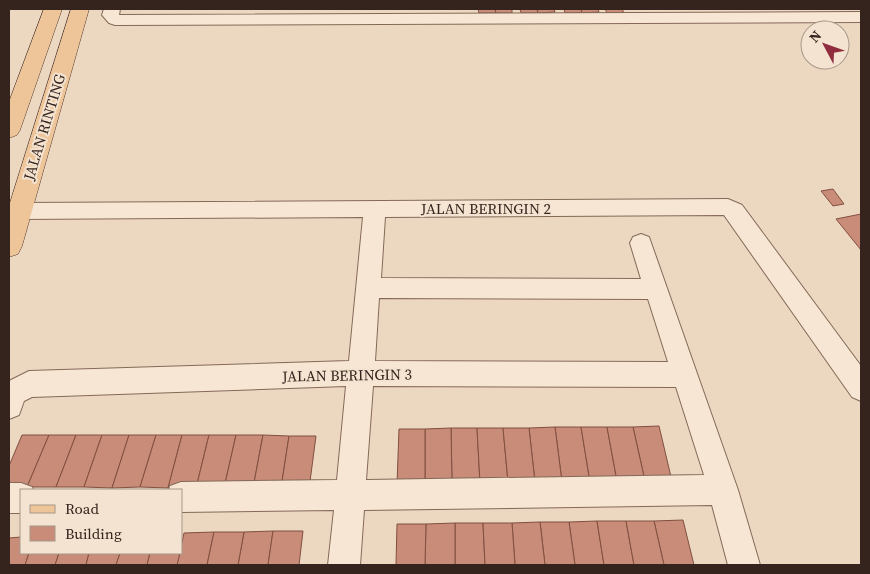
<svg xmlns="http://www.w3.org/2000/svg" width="870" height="574" font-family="'Source Serif 4',serif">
  <rect width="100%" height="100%" fill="#ecd8c1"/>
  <g fill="#c88c78" stroke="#824f40">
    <polygon points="478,9 495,9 496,13 479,13"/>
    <polygon points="495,9 512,9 512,13 496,13"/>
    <polygon points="520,9 537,9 538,13 521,13"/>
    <polygon points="537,9 554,9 555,12 538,13"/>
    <polygon points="564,9 581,9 582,13 565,13"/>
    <polygon points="581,9 598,9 599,12 582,13"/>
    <polygon points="605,9 622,9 624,13 607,13"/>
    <polygon points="833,189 844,204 833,206 821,191"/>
    <polygon points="861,214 861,250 836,219"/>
    <polygon points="659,426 672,481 645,481 633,427"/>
    <polygon points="555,427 581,427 590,482 562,482"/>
    <polygon points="555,427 562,482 535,482 529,428"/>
    <polygon points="581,427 607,427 617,481 590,482"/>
    <polygon points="607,427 633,427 645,481 617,481"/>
    <polygon points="451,428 477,428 480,483 452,483"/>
    <polygon points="451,428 452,483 425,484 425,429"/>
    <polygon points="477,428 503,428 508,482 480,483"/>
    <polygon points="503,428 529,428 535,482 508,482"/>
    <polygon points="399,429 425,429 425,484 397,484"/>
    <polygon points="22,435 49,435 27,487 9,487 9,466"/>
    <polygon points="49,435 76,435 56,487 27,487"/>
    <polygon points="76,435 102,435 84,487 56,487"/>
    <polygon points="102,435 129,435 112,488 84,487"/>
    <polygon points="129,435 156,435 140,487 112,488"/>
    <polygon points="156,435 182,435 168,488 140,487"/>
    <polygon points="182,435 209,435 196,488 168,488"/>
    <polygon points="209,435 236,435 224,488 196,488"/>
    <polygon points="236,435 263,435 253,488 224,488"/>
    <polygon points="263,435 289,436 281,488 253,488"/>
    <polygon points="289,436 316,436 309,489 281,488"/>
    <polygon points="683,520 694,565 664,565 654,521"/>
    <polygon points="597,521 604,565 575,565 569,522"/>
    <polygon points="597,521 626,521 634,565 604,565"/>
    <polygon points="626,521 654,521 664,565 634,565"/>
    <polygon points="540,522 569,522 575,565 545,565"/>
    <polygon points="540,522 545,565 515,565 512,523"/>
    <polygon points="455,523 483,523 485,565 455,565"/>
    <polygon points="455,523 455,565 425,565 426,524"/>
    <polygon points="483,523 512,523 515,565 485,565"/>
    <polygon points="397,524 426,524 425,565 396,565"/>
    <polygon points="273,531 268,565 238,565 244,532"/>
    <polygon points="273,531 303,531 299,565 268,565"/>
    <polygon points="214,532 207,565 177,565 184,533"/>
    <polygon points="214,532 244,532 238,565 207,565"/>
    <polygon points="21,537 21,553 29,553 25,565 9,565 9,538"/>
    <polygon points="29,553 59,553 55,565 25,565"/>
    <polygon points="59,553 89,553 86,565 55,565"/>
    <polygon points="89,553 120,553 116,565 86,565"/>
    <polygon points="120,553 150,553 147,565 116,565"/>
    <polygon points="150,553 180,553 177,565 147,565"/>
  </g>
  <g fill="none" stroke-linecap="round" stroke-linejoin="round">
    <defs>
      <g id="minor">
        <polygon points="104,9 120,9 119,15 861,12 861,22 115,25 109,23 102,15"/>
        <path d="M 728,199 L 742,205 L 861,366 L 861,401 L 852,397 L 724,215 L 385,217 L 381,278 L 641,279 L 630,243 L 633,237 L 641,234 L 649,237 L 738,490 L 760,565 L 728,565 L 712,505 L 364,510 L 360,565 L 328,565 L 334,510 L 181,512 L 181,490 L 169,490 L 170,486 L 181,482 L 337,480 L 346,386 L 32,397 L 24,401 L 19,415 L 9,419 L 9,381 L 29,371 L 349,361 L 363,217 L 19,219 L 11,217 L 9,212 L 11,205 L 19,203 ZM 379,298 L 648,299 L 668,362 L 375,361 ZM 373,386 L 676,387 L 704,475 L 366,480 Z"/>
        <polygon points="9,483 21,483 32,487 33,490 21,490 21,513 9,513"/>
      </g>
      <g id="major">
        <polygon points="44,9 62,9 20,130 17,135 9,138 9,102"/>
        <polygon points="71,9 89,9 22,246 18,254 9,257 9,206"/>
      </g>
    </defs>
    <use href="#minor" stroke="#846959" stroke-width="2"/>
    <use href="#major" stroke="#52382e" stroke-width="1"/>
    <use href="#minor" fill="#f7e6d3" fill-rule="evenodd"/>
    <use href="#major" fill="#eec599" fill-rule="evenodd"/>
  </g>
  <g text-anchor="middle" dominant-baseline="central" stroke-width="4" stroke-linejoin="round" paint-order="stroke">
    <g font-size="15" fill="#34241d" stroke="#f3e3d0">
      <text transform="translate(44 127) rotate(-73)">JALAN RINTING</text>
      <text x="486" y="208">JALAN BERINGIN 2</text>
      <text transform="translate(347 375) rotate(-1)">JALAN BERINGIN 3</text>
    </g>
  </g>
  <rect width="870" height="574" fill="none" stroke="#34241d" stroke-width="20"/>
  <rect x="20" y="489" width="162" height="65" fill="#f3e3d0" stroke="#a79788"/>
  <rect x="30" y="505" width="25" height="8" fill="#eec599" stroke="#a79788"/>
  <text x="65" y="514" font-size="15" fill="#34241d">Road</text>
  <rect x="30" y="526" width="25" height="15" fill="#c88c78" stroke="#a79788"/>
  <text x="65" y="539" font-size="15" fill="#34241d">Building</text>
  <g transform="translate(825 45) rotate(311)"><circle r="24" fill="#f3e3d0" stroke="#a79788"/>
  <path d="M0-4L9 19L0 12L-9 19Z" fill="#902c3e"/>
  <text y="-8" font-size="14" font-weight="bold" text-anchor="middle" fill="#34241d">N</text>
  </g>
</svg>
